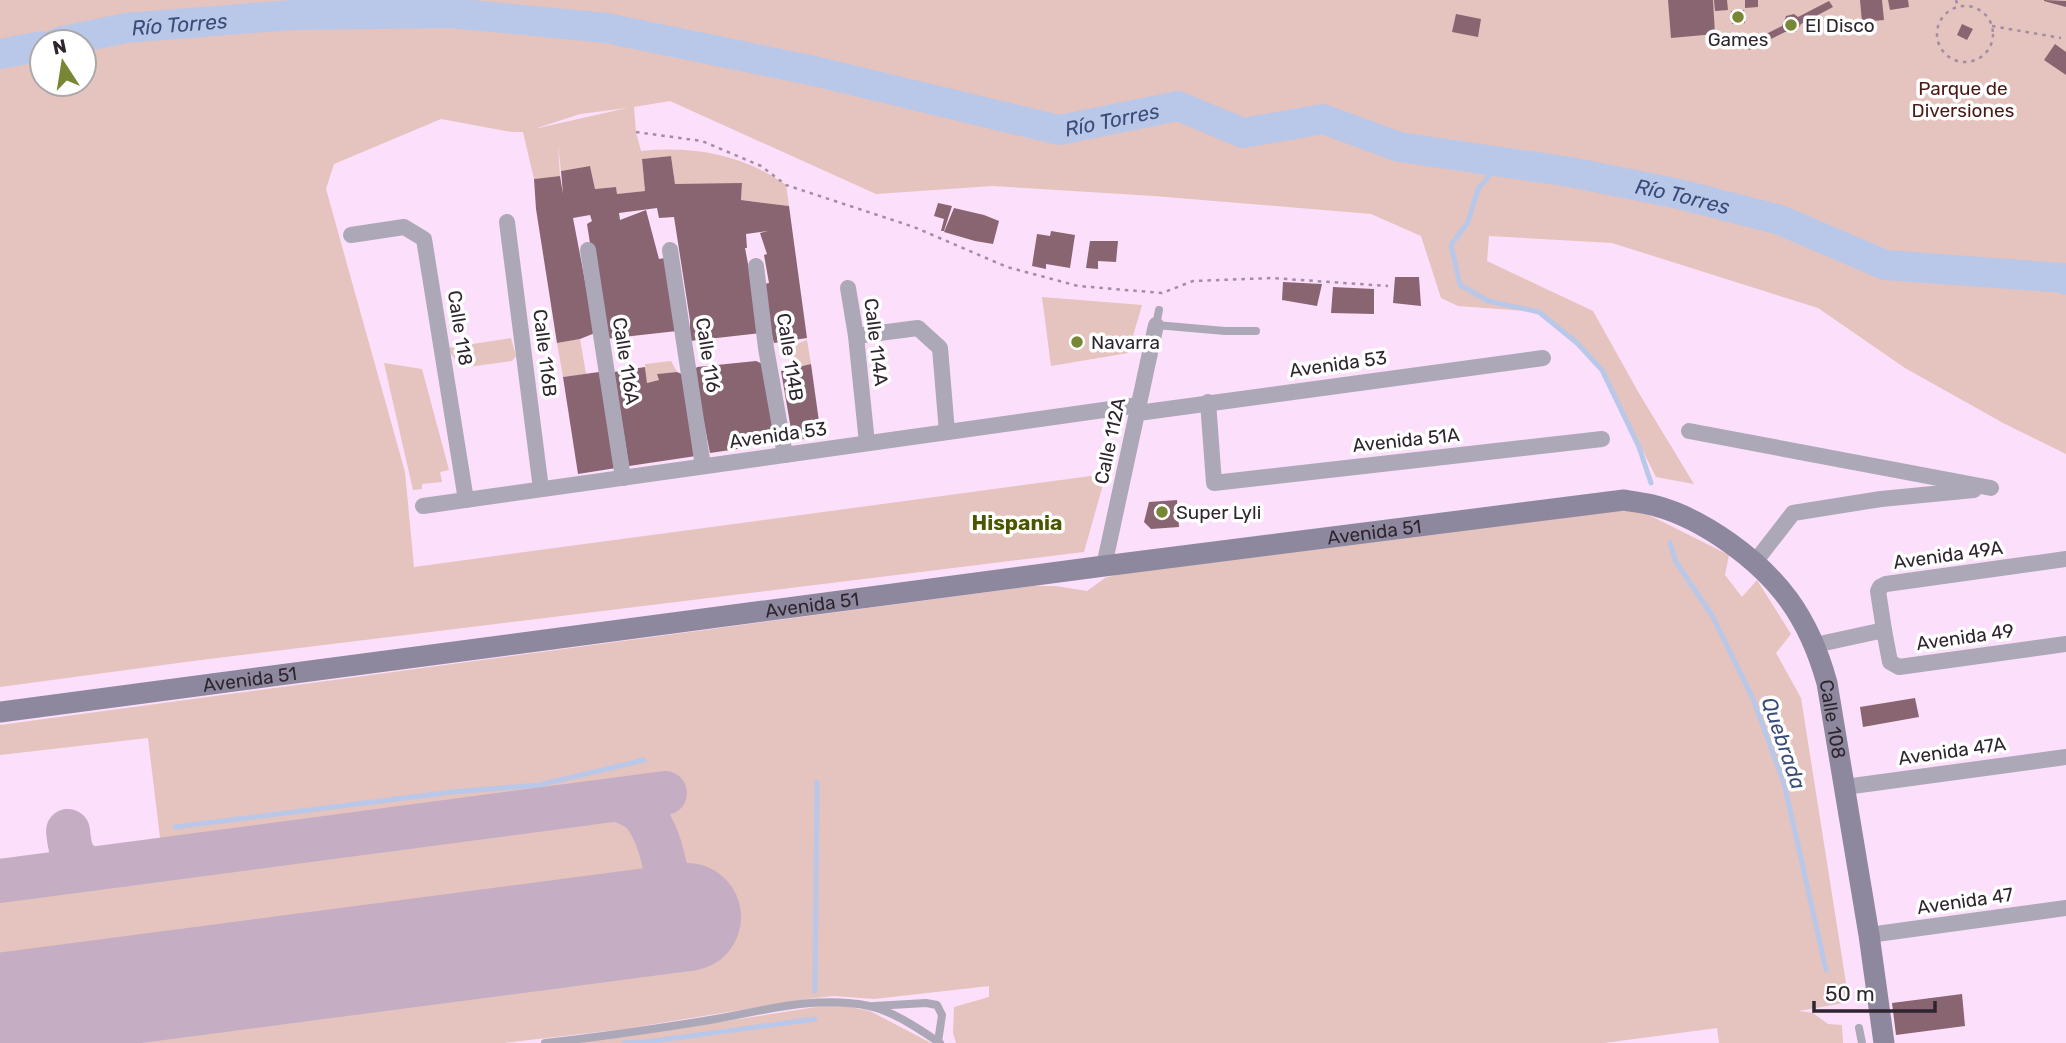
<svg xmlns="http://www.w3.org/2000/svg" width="2066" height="1043" font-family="Rubik,sans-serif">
  <rect width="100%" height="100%" fill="#fcdffa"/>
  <g fill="#e5c3be" fill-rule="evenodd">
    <path d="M 0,0 L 2066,0 L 2066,454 L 2005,424 L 1905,368 L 1818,308 L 1612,243 L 1489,236 L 1487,261 L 1593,311 L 1640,395 L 1694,484 L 1656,477 L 1602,370 L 1577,343 L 1538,312 L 1458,306 L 1441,298 L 1421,236 L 1371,214 L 1154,196 L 992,186 L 876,194 L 670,101 L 634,107 L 636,132 L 641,151 C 693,146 742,154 786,185 L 789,206 L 741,200 L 742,184 L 675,184 L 671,156 L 642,159 L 645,191 L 617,194 L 616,187 L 595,189 L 590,166 L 561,171 L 558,145 L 560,176 L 534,179 L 523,132 L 512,132 L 441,119 L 334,164 L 326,189 L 405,472 L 414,567 L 1106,474 L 1084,552 L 193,661 L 0,687 ZM 42,42 L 84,42 L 84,84 L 42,84 ZM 627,108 L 534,129 L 580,114 Z"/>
    <polygon points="1042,297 1142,305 1128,353 1051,366"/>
    <polygon points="511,338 516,356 512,361 461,368 447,348"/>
    <polygon points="580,339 586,374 563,377 557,343"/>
    <polygon points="807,340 811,364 793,368 789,347"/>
    <polygon points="671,361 677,372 658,374 659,380 647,383 645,364"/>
    <polygon points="384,363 422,369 449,470 440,472 442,482 422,484 422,489 413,490"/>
    <polygon points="1617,510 1645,513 1729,555 1725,575 1742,597 1757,580 1791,634 1776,653 1801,698 1849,1002 1799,1011 1813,1013 1828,1024 1842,1025 1843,1043 1719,1043 1717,1028 1604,1043 956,1043 953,1033 954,1007 989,997 989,986 874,999 835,996 814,998 624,1029 504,1043 3,1043 700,952 692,897 655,809 673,808 670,780 161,846 148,738 0,755 0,725 1032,586 1056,586 1087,591 1105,578 1129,571"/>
    <path d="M 607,816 C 617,820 629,823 636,831 C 645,841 656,877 653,889 L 0,973 L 0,895 Z"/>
    <polygon points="835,1004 870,1011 931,1043 576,1043 625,1037"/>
  </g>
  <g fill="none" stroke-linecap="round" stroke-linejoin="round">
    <g stroke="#b9c8e9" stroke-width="5">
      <polyline points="1501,162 1478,189 1468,222 1451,245 1460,285 1488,301 1539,312 1577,343 1602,370 1639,447 1651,483"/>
      <polyline points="1670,543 1676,562 1713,617 1753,699 1784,783 1826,970"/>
      <polyline points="175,827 452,792 539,785 644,760"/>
      <polyline points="815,991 817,782"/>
      <polyline points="624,1043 646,1042 815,1019"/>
    </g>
    <g stroke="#b9c8e9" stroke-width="30">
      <path id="s1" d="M 59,42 L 126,28 L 292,15 L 451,13 L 606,28 L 814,71 L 1059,130 L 1178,106 L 1243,133 L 1323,119 L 1399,147 L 1570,172 L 1679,194 L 1780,220 L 1885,265 L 2064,278 L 2066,280"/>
      <polyline points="0,54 42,46"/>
    </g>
    <g stroke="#c5adc4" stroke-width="44">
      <path d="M 619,800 C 629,804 639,807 646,817 C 658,834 674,882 663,901 C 656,912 644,917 633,924"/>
      <path d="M 68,831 C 70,851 72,861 91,869"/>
      <polyline points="0,881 665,793"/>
      <polyline points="0,1004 6,1006"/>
    </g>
    <polyline stroke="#c5adc4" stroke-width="108" points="0,1007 687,917"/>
  </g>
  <g fill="#896571">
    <polygon points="1668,0 1713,0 1715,34 1671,38"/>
    <polygon points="1714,0 1727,0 1728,10 1715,11"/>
    <polygon points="1745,0 1758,0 1758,7 1745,8"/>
    <polygon points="1860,0 1882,0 1884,20 1862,22"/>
    <polygon points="1888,0 1908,0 1909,7 1890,10"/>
    <polygon points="2044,0 2066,1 2066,7 2044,1"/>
    <polygon points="1829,1 1833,7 1801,24 1796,32 1785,32 1749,50 1746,44 1782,26 1786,16 1794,14 1798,17"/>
    <polygon points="1744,10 1745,23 1732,24 1731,11"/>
    <polygon points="1456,14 1481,19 1478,37 1452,32"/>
    <polygon points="1962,24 1973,29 1967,40 1957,35"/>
    <polygon points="2055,44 2066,52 2066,75 2044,60"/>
    <polygon points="671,156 675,184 742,183 741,200 789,206 807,338 774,343 768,320 764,284 769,283 764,255 767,254 760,233 768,231 746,234 747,248 745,248 761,333 690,341 690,320 674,217 659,218 657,208 619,213 620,220 646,210 659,259 665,258 677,331 605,339 587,224 592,221 590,215 573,218 595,333 580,339 557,343 536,209 534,179 560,176 563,194 561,171 590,166 595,189 616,187 617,194 645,191 642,159"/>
    <polygon points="938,203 952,206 944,231 941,231 944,219 934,216"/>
    <polygon points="954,208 984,215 999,221 993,244 975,241 944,232"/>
    <polygon points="1051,231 1075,235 1070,268 1046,264 1046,269 1032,266 1037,234 1050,236"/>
    <polygon points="1090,241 1118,241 1116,262 1098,261 1098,269 1086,268"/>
    <polygon points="1395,277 1419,277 1421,306 1393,303"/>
    <polygon points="1283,282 1322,284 1317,306 1282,300"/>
    <polygon points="1333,287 1374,289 1374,314 1331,313"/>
    <polygon points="756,361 763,364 777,443 710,453 694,371 697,367"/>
    <polygon points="811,364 821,436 793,441 781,371"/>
    <polygon points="645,367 647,383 659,380 657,374 677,372 684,375 696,456 629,466 614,372"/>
    <polygon points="599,372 616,468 578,474 563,377"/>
    <polygon points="1177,500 1179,527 1151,529 1144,522 1149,502"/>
    <polygon points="1915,698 1919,717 1863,727 1860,707"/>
    <polygon points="1962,994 1965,1026 1896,1035 1892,1003"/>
  </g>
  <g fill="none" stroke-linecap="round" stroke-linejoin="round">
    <g stroke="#a28da1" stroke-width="2.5" stroke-dasharray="3.5 5" stroke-linecap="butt">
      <polyline points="1956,0 1958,7"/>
      <circle cx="1965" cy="34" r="28"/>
      <polyline points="1992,26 2061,38"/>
      <polyline points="636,132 702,141 761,166 786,185 914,227 1007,267 1078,286 1162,293 1193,281 1272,278 1388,286"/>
    </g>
    <g stroke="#aca8b7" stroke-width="8">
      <polyline points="1159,310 1156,325 1225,331 1256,331"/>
      <polyline points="874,1006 926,1003 937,1005 942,1015 938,1042"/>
      <polyline points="1859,1028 1862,1043"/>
      <path d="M 545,1043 C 600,1037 655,1029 710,1020 C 762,1011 816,995 869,1006 C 893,1011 919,1029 940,1043"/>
    </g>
    <g stroke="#aca8b7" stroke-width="16">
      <polyline points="507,222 541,489"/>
      <polyline points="351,235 404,227 424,239 466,500"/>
      <polyline points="588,250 623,478"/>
      <polyline points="670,250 703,466"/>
      <polyline points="756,266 766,348 785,455"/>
      <polyline points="848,288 856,336 867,443"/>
      <polyline points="856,336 918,328 940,348 947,432"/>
      <polyline points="1208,402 1214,483 1602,439"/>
      <polyline points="1138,413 1543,358"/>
      <polyline points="1689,431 1991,488"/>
      <polyline points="423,506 1139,405"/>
      <polyline points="1755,562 1793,513 1881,499 1974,490"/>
      <polyline points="1104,566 1156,325"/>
      <polyline points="1884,630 1878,591 1880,587 1886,584 2066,559"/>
      <polyline points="1815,645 1884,630 1890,662 1899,667 2066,644"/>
      <polyline points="1845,787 2066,757"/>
      <polyline points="1869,935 2066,908"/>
    </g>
    <path stroke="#8d889e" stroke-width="21" id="s2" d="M 0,712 L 1104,566 L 1624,500 C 1634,502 1646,503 1656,506 C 1704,519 1760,560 1789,600 C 1807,625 1819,654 1827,683 L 1869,935 L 1884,1043"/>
  </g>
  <g fill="#788736" stroke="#fff" stroke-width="2.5">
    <circle cx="1738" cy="17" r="7"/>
    <circle cx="1791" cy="25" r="7"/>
    <circle cx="1077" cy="342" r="7"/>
    <circle cx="1162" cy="512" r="7"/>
  </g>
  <g text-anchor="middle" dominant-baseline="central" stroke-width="7" stroke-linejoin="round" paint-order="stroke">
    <g font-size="19" fill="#2f252f" stroke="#fff" text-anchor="start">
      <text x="1805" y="25">El Disco</text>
      <text x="1738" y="39" text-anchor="middle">Games</text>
      <text x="1091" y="342">Navarra</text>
      <text x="1176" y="512">Super Lyli</text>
    </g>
    <g font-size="19" fill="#4d1915" stroke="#fff">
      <text x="1963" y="88">Parque de<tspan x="1963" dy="22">Diversiones</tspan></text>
    </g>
    <g font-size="19" fill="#2f252f" stroke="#fff">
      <text transform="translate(460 328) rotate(81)">Calle 118</text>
      <text transform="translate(876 342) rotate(83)">Calle 114A</text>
      <text transform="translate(545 353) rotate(83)">Calle 116B</text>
      <text transform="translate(708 355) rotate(81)">Calle 116</text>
      <text transform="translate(790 357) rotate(81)">Calle 114B</text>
      <text transform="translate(626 361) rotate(81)">Calle 116A</text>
      <text transform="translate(1338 364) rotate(-8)">Avenida 53</text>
      <text transform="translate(778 435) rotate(-8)">Avenida 53</text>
      <text transform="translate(1406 440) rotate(-6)">Avenida 51A</text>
      <text transform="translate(1110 441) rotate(-78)">Calle 112A</text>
      <text stroke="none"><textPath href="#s2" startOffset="1386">Avenida 51</textPath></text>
      <text transform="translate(1948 555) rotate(-8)">Avenida 49A</text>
      <text stroke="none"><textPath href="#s2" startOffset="819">Avenida 51</textPath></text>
      <text transform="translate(1965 637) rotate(-8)">Avenida 49</text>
      <text stroke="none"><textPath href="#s2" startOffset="252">Avenida 51</textPath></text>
      <text stroke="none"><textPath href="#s2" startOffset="1964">Calle 108</textPath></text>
      <text transform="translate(1952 751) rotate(-8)">Avenida 47A</text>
      <text transform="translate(1965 901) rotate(-8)">Avenida 47</text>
    </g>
    <g font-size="21" font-style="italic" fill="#3a4c79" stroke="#fff">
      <text stroke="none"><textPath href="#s1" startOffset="122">Río Torres</textPath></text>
      <text stroke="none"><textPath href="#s1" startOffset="1068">Río Torres</textPath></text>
      <text stroke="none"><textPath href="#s1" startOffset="1656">Río Torres</textPath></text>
      <text transform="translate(1784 743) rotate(71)">Quebrada</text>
    </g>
    <g font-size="21" font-weight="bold" fill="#4a5601" stroke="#fff">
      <text x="1017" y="522">Hispania</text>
    </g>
  </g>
  <g transform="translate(63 63) rotate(348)"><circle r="33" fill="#ffffff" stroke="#aca8ac" stroke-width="2"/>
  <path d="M0-5L12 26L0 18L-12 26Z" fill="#788736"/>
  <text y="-10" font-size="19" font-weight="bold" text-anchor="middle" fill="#2f252f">N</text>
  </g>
  <path d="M1814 1001v10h121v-10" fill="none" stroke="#2f252f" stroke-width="3.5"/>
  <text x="1825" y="1001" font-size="21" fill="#2f252f" stroke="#ffffff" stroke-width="5" paint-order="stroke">50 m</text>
</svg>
